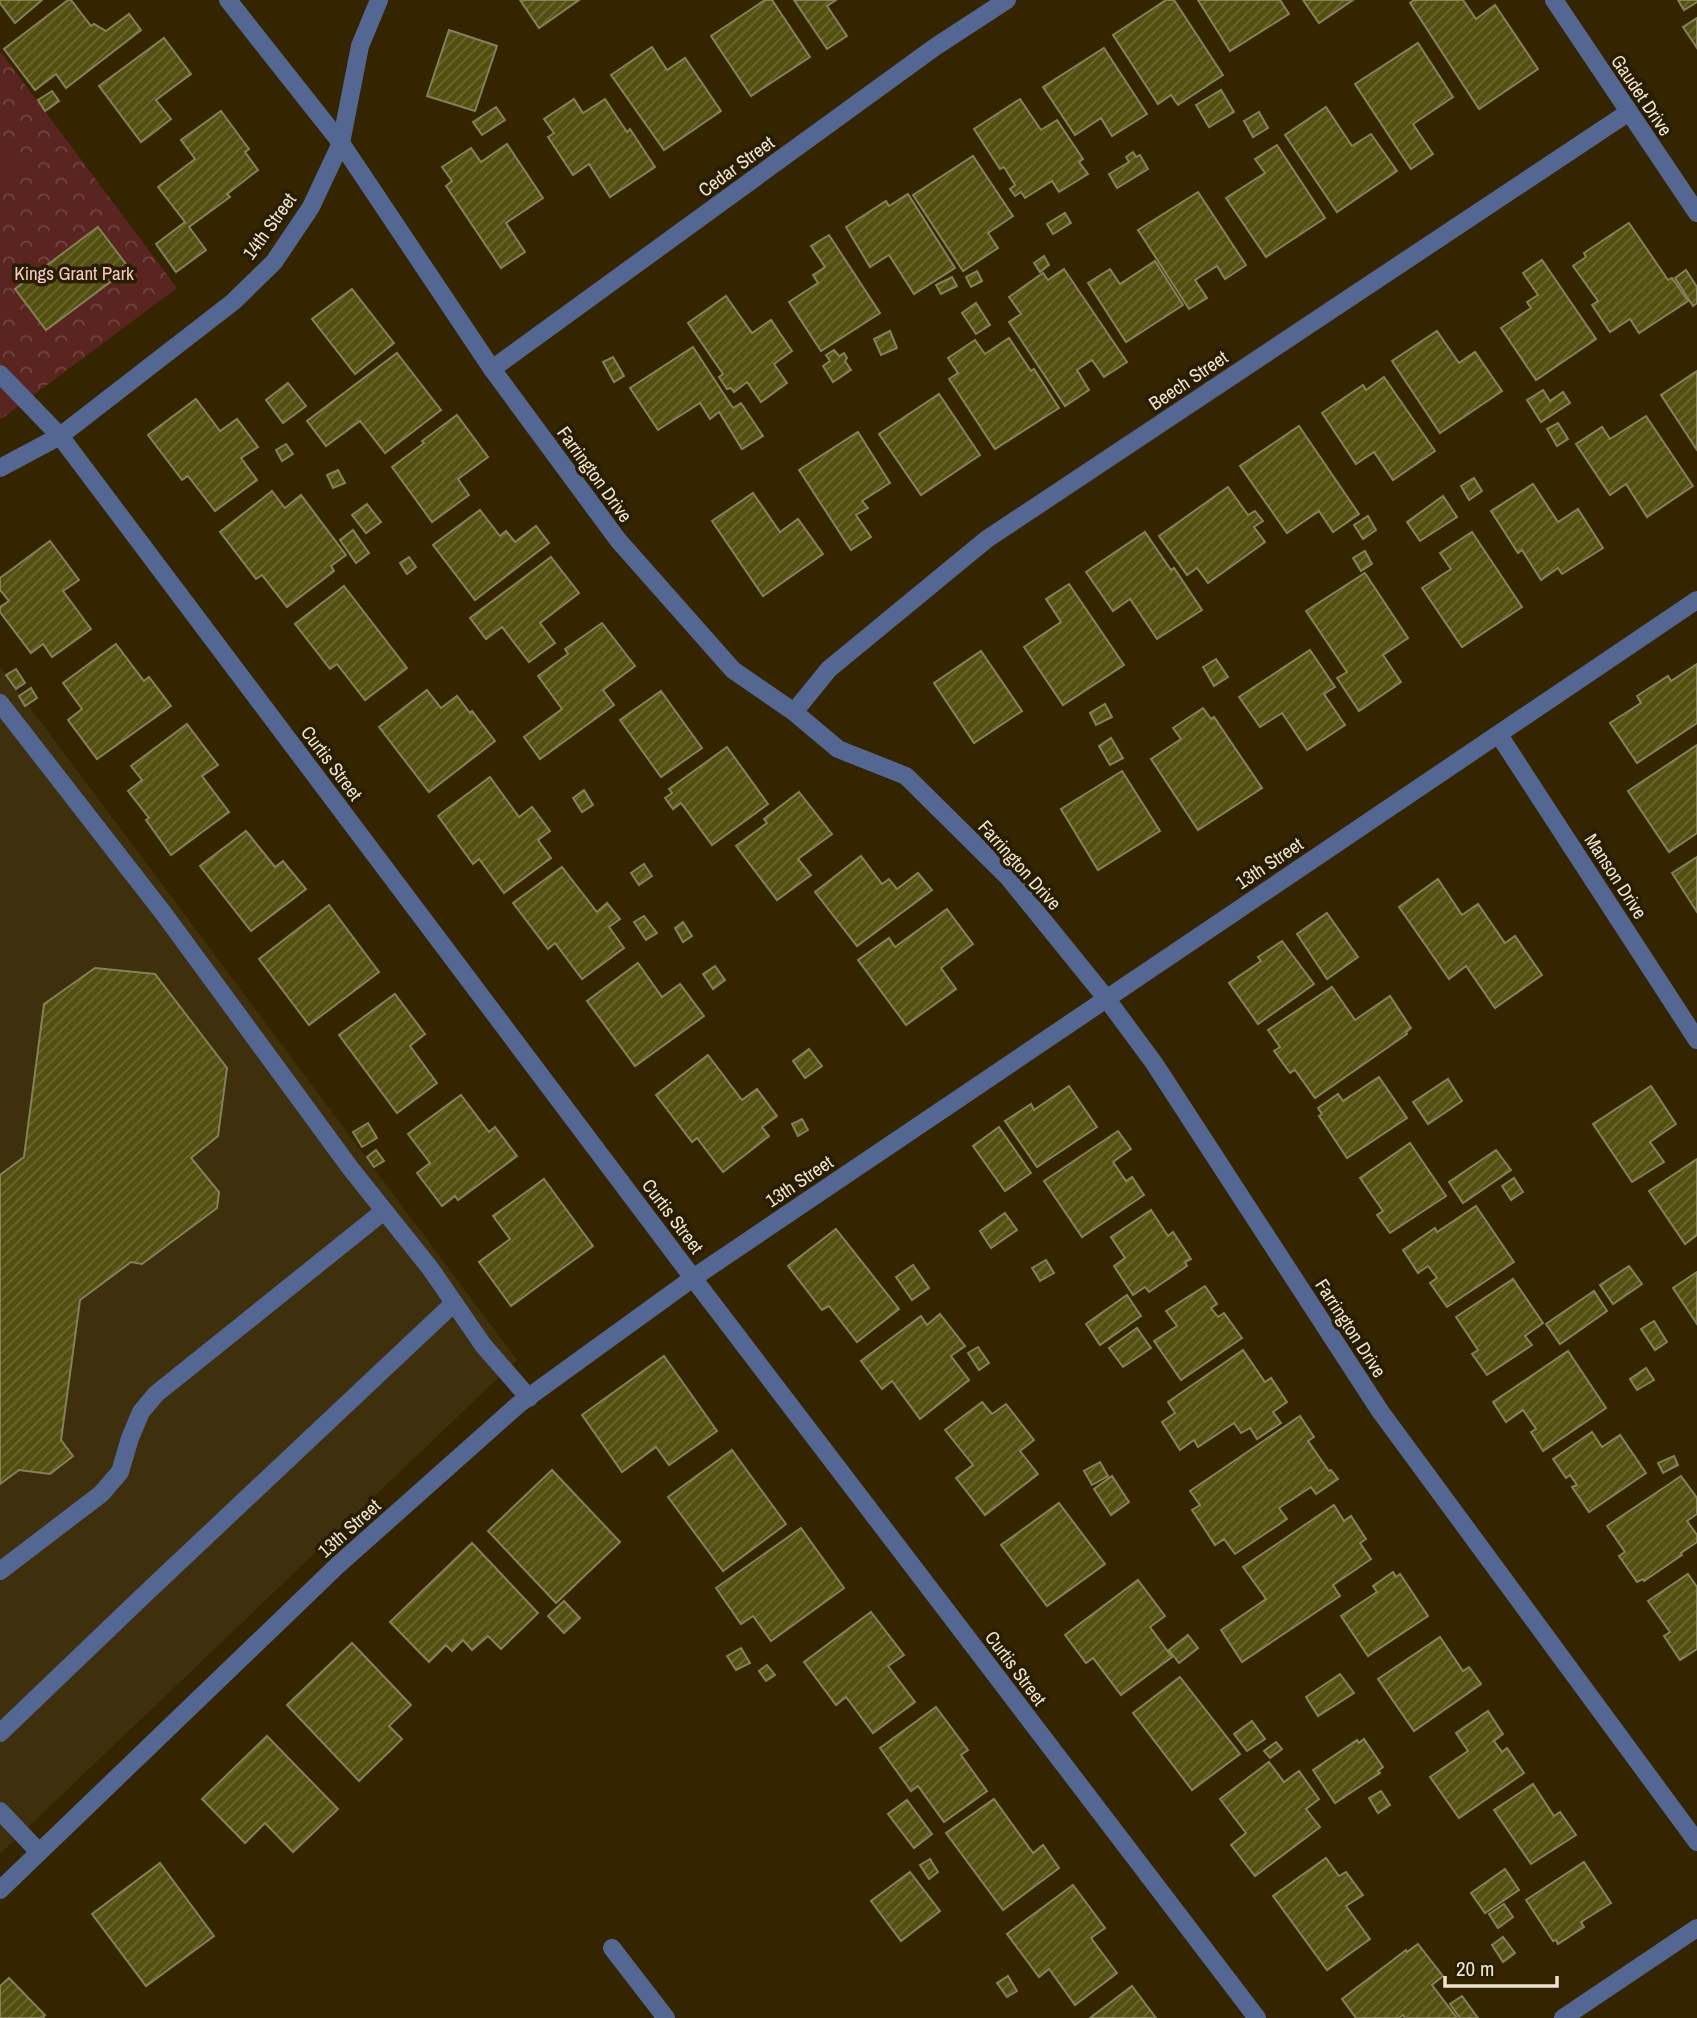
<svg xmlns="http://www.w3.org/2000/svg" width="1697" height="2018" font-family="'Archivo Narrow',sans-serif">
  <defs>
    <pattern id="park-crowns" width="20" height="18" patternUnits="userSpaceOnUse" patternTransform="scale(1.75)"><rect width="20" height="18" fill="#5a2421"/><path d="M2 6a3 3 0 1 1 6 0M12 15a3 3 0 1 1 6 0" fill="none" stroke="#724440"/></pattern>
    <pattern id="building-hatch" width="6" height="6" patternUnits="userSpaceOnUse" patternTransform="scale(1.75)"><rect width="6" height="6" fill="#534f10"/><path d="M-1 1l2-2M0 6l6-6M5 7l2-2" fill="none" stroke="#6c6832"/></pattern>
  </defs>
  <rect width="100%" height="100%" fill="#342500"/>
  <polygon fill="#3f300d" points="0,667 517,1360 0,1854"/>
  <polygon fill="url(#park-crowns)" points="0,51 177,288 0,420"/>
  <polygon fill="#5a2421" points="0,131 28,167 0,188"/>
  <g fill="url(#building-hatch)" stroke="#848159" stroke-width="2">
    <polygon points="0,0 42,0 15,23 0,3"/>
    <polygon points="68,0 71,0 91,26 94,24 106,31 129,14 141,30 66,88 56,74 35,90 4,49"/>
    <polygon points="520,0 579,0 539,28"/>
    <polygon points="765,0 772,0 810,57 751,96 711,36"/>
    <polygon points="794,0 836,0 827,6 847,36 827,49"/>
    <polygon points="1166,0 1174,0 1223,75 1178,105 1171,95 1158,104 1113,35"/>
    <polygon points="1198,0 1280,0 1289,14 1230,51"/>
    <polygon points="1303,0 1353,0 1319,23"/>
    <polygon points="1414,0 1463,0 1476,19 1495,5 1538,69 1479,109 1410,3"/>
    <polygon points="1678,0 1697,0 1697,2 1684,10"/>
    <polygon points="1697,18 1697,48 1683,27"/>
    <polygon points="449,30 497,46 475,111 427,96"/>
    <polygon points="164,38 191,74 156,100 171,119 141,142 99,86"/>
    <polygon points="1418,43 1453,97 1413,124 1433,154 1411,169 1355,84"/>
    <polygon points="652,47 667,70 685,58 721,111 664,150 611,75"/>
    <polygon points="1104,48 1147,114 1112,136 1101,118 1075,135 1043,87"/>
    <polygon points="1221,90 1234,112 1209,127 1196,105"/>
    <polygon points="52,91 59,101 45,111 38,100"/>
    <polygon points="574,99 583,113 605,99 627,132 630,129 655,167 610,197 589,164 573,175 548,137 554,133 544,119"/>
    <polygon points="1020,99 1041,130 1057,120 1083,159 1079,162 1088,174 1059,192 1052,181 1025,198 1021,192 1015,196 1010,189 1015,185 1004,167 1000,169 974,129"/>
    <polygon points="496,107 505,120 482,135 473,122"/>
    <polygon points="1326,107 1352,146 1371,134 1397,171 1337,212 1285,135"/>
    <polygon points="221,111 249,149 245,152 258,170 227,194 230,197 189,227 206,250 176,272 156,244 185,222 158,187 195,159 181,140"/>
    <polygon points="1259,112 1268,128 1253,137 1244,121"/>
    <polygon points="507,144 543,198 506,223 525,252 501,268 446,186 452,181 442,167 471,148 481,162"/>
    <polygon points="1277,145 1325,218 1266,257 1226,198 1265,173 1255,159"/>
    <polygon points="1133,152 1136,157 1140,155 1148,169 1117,188 1109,174 1129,162 1126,157"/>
    <polygon points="973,156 1013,216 988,233 998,248 963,271 913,195"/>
    <polygon points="1198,192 1246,265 1225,279 1217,266 1195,280 1207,298 1189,309 1138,230"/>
    <polygon points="908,194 955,268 914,294 889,255 870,267 846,227 886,201 889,206"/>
    <polygon points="1065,213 1071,223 1053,234 1047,224"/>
    <polygon points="1629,223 1668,280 1672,278 1688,301 1639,333 1630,319 1610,332 1592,305 1598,301 1573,266 1586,257 1584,253"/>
    <polygon points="98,227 129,268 46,330 15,289"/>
    <polygon points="829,235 880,313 821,351 789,302 818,283 813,275 825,267 811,246"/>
    <polygon points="1044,256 1049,265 1040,272 1034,263"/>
    <polygon points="1542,260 1596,339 1536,380 1501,328 1531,308 1527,302 1538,295 1523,273"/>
    <polygon points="1155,261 1183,305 1126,342 1088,283 1110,269 1120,284"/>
    <polygon points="1064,269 1127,362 1104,377 1092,360 1077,370 1089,390 1065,406 1009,322 1021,314 1009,297 1043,273 1048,280"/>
    <polygon points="1686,270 1697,287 1697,303 1693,306 1675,278"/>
    <polygon points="977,271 982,281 971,287 966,277"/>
    <polygon points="952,277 957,286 941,294 936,285"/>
    <polygon points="352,289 394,343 355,374 312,319"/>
    <polygon points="726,296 752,333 771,320 792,351 774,364 787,383 761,402 747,382 734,392 731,388 727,389 719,377 723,374 688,323"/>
    <polygon points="976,303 990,325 976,334 962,313"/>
    <polygon points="890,331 897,348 881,355 874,339"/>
    <polygon points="1437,331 1459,363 1475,352 1502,391 1440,433 1392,361"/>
    <polygon points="1009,338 1031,371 1034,369 1059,408 995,449 949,379 958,373 948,358 975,340 985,354"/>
    <polygon points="693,347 733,408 741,403 763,436 742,449 719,412 710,419 700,403 658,430 630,388"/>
    <polygon points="834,350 839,356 844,353 847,358 845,361 851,370 833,382 823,366 830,361 826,355"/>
    <polygon points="397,353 441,410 385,453 360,421 326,446 307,421"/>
    <polygon points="613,357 624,376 614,382 603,362"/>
    <polygon points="1697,371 1697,450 1661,395"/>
    <polygon points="1384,377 1435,451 1393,480 1374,452 1356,464 1322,413 1363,385 1366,390"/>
    <polygon points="288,383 306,406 283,423 266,400"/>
    <polygon points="1543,390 1550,401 1563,392 1570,403 1541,422 1527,400"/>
    <polygon points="939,394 980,455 921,495 879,434"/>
    <polygon points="196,399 220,431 237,419 258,447 241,458 257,480 215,511 188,476 182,480 148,435"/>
    <polygon points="457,415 488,457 458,479 469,495 432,522 392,467 424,443 422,441"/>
    <polygon points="1646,416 1693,486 1647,517 1626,484 1610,495 1576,444 1602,427 1610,439"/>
    <polygon points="1558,423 1568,439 1557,446 1547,429"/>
    <polygon points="1299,426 1359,514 1333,532 1319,511 1287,533 1240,466"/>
    <polygon points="858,432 890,483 862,501 868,508 856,515 871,537 851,550 799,470"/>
    <polygon points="286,444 293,454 282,461 276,450"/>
    <polygon points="338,470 345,483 333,488 327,475"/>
    <polygon points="1474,478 1482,491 1469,500 1461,486"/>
    <polygon points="1533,484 1558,522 1578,509 1603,548 1562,574 1558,568 1541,580 1522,550 1518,553 1491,511"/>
    <polygon points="1228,487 1248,515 1255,511 1263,521 1254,527 1265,542 1208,583 1197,568 1187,575 1159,536"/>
    <polygon points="272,491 285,508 301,495 346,555 331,566 334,571 287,607 262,575 256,579 220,532"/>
    <polygon points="753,493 780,532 798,519 823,554 763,596 712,521"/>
    <polygon points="1443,496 1457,517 1420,541 1407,522"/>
    <polygon points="367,504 381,522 366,533 352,515"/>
    <polygon points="480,510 500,536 506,531 515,542 536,526 549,543 475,600 433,545"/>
    <polygon points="1368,516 1376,530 1363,539 1354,525"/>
    <polygon points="353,530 369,553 356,563 340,540"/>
    <polygon points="1145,532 1171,570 1174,568 1202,610 1157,639 1130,599 1113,611 1086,572"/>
    <polygon points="1472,532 1522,607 1462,647 1422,588 1451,569 1440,553"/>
    <polygon points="50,541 79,580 63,591 91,629 52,657 43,644 31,653 0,612 0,607 9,601 0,590 0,578"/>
    <polygon points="1365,551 1372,564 1361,571 1353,558"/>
    <polygon points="409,557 416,567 407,574 400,563"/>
    <polygon points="551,557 579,593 540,623 555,643 529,662 502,627 486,639 470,618"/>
    <polygon points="1365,573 1408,638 1383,655 1401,682 1359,711 1337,678 1347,672 1306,611"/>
    <polygon points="1069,584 1124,665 1063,705 1024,647 1061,622 1046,599"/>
    <polygon points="344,586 407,668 365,700 337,664 330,669 295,624"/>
    <polygon points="602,623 635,666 603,690 614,705 540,759 524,737 562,709 538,676 568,654 565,649"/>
    <polygon points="116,644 144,681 149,677 171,706 97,759 68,720 82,709 63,683"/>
    <polygon points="1310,650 1335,687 1324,694 1345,725 1307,750 1282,713 1260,727 1239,697"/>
    <polygon points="981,651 1022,711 974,743 934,683"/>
    <polygon points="1216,659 1228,677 1214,686 1203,667"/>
    <polygon points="1697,664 1697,723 1637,763 1610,723 1641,703 1637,696 1668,676 1671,681"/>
    <polygon points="16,669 25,683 16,689 6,675"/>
    <polygon points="31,688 37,698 25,706 19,696"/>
    <polygon points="427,690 441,708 457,696 470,713 472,711 495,741 429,792 379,727"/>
    <polygon points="661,691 702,748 661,777 620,720"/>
    <polygon points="1105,704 1112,717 1096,725 1090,713"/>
    <polygon points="1203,708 1211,719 1214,717 1262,788 1198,830 1151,759 1181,739 1173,728"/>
    <polygon points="187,724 218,765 202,776 229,812 171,855 146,820 149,818 128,791 142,780 131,766"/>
    <polygon points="1111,738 1123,758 1110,765 1099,746"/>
    <polygon points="1697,745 1697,833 1669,852 1628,791"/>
    <polygon points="727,747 768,804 712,845 681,803 673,809 665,798 672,793 669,789"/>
    <polygon points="1122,771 1160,831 1098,870 1061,809"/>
    <polygon points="490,777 519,817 532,807 550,831 538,840 551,858 504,893 479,859 473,864 438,816"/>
    <polygon points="584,790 593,805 582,812 573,798"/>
    <polygon points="799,792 832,834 798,859 811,875 777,900 736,846 767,823 764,819"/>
    <polygon points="246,831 275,867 283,861 306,889 251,931 200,866"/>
    <polygon points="861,856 882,884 889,879 897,889 918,873 932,890 857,946 815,892"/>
    <polygon points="1697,857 1697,912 1672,873"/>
    <polygon points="644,864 652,876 639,885 631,873"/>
    <polygon points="562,867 597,912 607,903 620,919 609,927 624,948 582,979 555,943 548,949 513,903"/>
    <polygon points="1438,879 1462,915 1478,904 1505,943 1515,936 1542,975 1495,1008 1466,966 1449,979 1399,907"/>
    <polygon points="329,905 379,972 309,1025 259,959"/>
    <polygon points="947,909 973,944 941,968 956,989 906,1025 858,960 889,938 895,947"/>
    <polygon points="1327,913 1358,957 1327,979 1297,934"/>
    <polygon points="644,916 657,933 646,940 634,922"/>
    <polygon points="683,922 692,936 683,942 675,928"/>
    <polygon points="1282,941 1314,984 1258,1024 1229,983 1261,961 1258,957"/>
    <polygon points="638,963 662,997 680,984 704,1016 635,1066 587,1001"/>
    <polygon points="715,966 725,980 713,989 703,974"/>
    <polygon points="95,968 155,974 227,1068 218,1136 191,1158 219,1192 217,1208 142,1264 131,1262 80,1300 61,1440 73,1456 50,1474 19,1470 0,1484 0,1175 24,1157 44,1004"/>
    <polygon points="1332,987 1355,1020 1390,996 1411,1028 1406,1032 1407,1034 1315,1098 1295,1070 1290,1073 1274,1051 1280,1047 1268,1030"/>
    <polygon points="395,994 425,1034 410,1046 437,1083 397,1113 339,1035"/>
    <polygon points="809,1049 822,1066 805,1078 793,1061"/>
    <polygon points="708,1055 742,1100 757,1089 777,1116 762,1127 769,1136 723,1172 697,1138 692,1142 656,1095"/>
    <polygon points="1379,1077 1407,1118 1347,1158 1319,1116 1322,1114 1318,1108 1338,1094 1343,1101"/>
    <polygon points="1448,1079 1462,1101 1428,1124 1413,1102"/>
    <polygon points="1069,1086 1097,1127 1037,1167 1005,1121 1031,1104 1034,1110"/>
    <polygon points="1651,1086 1676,1124 1650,1142 1664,1162 1632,1182 1593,1124"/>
    <polygon points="461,1095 489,1132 495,1127 517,1156 458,1200 455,1196 442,1206 417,1173 430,1163 408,1134"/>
    <polygon points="802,1119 808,1130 798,1136 792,1124"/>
    <polygon points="368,1123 377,1138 362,1147 353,1132"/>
    <polygon points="999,1127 1031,1173 1005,1191 973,1146"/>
    <polygon points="1118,1131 1131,1149 1113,1162 1126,1181 1132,1177 1144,1195 1082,1237 1044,1181"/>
    <polygon points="1410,1143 1446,1196 1390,1233 1377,1215 1383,1211 1360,1178"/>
    <polygon points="376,1150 384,1161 374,1167 367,1157"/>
    <polygon points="1496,1150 1511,1170 1463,1203 1449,1182"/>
    <polygon points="1697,1159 1697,1235 1685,1244 1649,1191"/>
    <polygon points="1514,1178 1523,1192 1511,1200 1502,1186"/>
    <polygon points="544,1179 593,1246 511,1306 479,1262 510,1239 493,1216"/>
    <polygon points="1476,1206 1514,1262 1447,1307 1430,1283 1437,1278 1428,1266 1418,1273 1403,1250 1435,1228 1437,1232"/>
    <polygon points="1151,1210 1168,1236 1173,1232 1191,1259 1185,1262 1187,1266 1149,1292 1145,1287 1133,1295 1114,1266 1125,1258 1111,1237"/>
    <polygon points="1005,1213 1017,1230 991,1248 980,1231"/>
    <polygon points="836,1229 899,1309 857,1342 829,1306 822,1310 788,1266"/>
    <polygon points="1046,1260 1054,1273 1040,1281 1032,1268"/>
    <polygon points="913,1265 929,1288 912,1300 896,1277"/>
    <polygon points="1629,1266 1642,1284 1613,1304 1600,1285"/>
    <polygon points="1697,1272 1697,1324 1673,1288"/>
    <polygon points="1513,1279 1543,1323 1525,1336 1532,1345 1487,1375 1472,1354 1478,1350 1456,1317"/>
    <polygon points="1205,1286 1217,1304 1211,1308 1218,1317 1224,1313 1242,1338 1181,1380 1154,1341 1177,1326 1166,1311"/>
    <polygon points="1594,1291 1607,1311 1560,1344 1546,1324"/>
    <polygon points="1127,1295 1141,1316 1100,1345 1086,1324"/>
    <polygon points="940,1314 965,1346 951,1356 969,1380 920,1419 892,1381 882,1389 861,1361 921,1316 927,1325"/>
    <polygon points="1654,1321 1667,1342 1655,1350 1641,1329"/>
    <polygon points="1137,1328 1151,1348 1123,1367 1109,1348"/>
    <polygon points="978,1347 989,1363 979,1370 968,1353"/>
    <polygon points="1243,1350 1265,1382 1271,1378 1287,1402 1273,1412 1281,1423 1257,1439 1250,1428 1241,1433 1234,1423 1198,1447 1194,1440 1180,1450 1162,1422 1175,1413 1168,1402"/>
    <polygon points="1568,1351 1606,1408 1543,1451 1531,1432 1536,1429 1523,1410 1506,1422 1493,1402"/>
    <polygon points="664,1356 717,1431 669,1465 656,1447 622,1472 582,1415"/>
    <polygon points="1646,1368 1654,1380 1637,1390 1630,1379"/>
    <polygon points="982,1402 992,1414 1006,1404 1034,1440 1020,1451 1038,1474 985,1515 956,1478 973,1465 945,1430"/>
    <polygon points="1300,1416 1314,1437 1308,1441 1329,1471 1331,1470 1338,1479 1316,1494 1311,1487 1279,1508 1287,1519 1235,1554 1224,1539 1215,1545 1192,1510 1200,1505 1190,1491"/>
    <polygon points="1592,1432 1602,1447 1620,1435 1646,1473 1589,1512 1572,1487 1577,1485 1570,1475 1566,1478 1553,1459"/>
    <polygon points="732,1450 786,1524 723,1571 668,1497"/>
    <polygon points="1674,1456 1678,1465 1663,1473 1658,1463"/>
    <polygon points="1100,1462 1108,1476 1092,1485 1084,1471"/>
    <polygon points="552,1470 620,1542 556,1603 488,1531"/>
    <polygon points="1112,1476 1129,1502 1111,1515 1094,1489"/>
    <polygon points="1681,1476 1697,1498 1697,1514 1687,1521 1697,1535 1697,1542 1681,1553 1682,1555 1644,1581 1643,1579 1637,1582 1619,1556 1625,1552 1607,1526"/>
    <polygon points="1059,1503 1105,1564 1047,1606 1001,1545"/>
    <polygon points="1334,1505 1344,1521 1351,1516 1366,1539 1360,1543 1371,1559 1333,1585 1340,1596 1242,1662 1221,1630 1266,1599 1243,1567"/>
    <polygon points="801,1528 844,1588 771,1641 753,1616 741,1624 716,1588"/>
    <polygon points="472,1543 538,1613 501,1649 488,1636 472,1650 463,1640 452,1651 446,1645 429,1662 390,1622"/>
    <polygon points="1393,1572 1396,1577 1400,1574 1428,1616 1368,1656 1341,1616 1377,1592 1373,1586"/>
    <polygon points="1688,1574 1697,1587 1697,1649 1680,1660 1664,1636 1670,1632 1648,1601"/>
    <polygon points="1138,1580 1165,1616 1150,1627 1172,1657 1121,1695 1093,1658 1086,1663 1065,1635"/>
    <polygon points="564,1601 580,1618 564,1633 548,1616"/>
    <polygon points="871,1612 904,1655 888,1666 915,1702 873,1733 846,1697 836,1705 804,1662"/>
    <polygon points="1188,1635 1198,1648 1179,1663 1169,1650"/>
    <polygon points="1440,1637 1463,1671 1469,1667 1481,1684 1414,1731 1378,1679"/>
    <polygon points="352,1643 411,1705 389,1726 402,1739 359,1781 287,1705"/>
    <polygon points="741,1648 750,1663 736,1670 727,1656"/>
    <polygon points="767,1665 775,1675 766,1681 759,1671"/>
    <polygon points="1340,1674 1354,1693 1318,1716 1306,1697"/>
    <polygon points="1180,1677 1240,1754 1192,1790 1133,1713"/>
    <polygon points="936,1707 968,1750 961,1755 987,1791 944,1822 918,1786 911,1791 880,1748"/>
    <polygon points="1488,1711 1503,1734 1494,1741 1502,1752 1507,1748 1524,1773 1459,1818 1430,1777 1468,1751 1456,1733"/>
    <polygon points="1252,1721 1265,1739 1247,1751 1234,1734"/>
    <polygon points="267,1736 338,1809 293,1852 265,1823 245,1843 202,1799"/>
    <polygon points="1364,1739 1383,1767 1378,1771 1380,1773 1335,1803 1313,1770 1357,1740 1359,1743"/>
    <polygon points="1276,1742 1282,1749 1270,1758 1264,1751"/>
    <polygon points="1269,1762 1284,1782 1299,1771 1319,1799 1306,1809 1320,1827 1255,1876 1231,1845 1246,1833 1220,1799"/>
    <polygon points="1533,1784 1554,1816 1560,1812 1576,1835 1531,1864 1494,1810"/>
    <polygon points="1381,1791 1390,1805 1378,1813 1369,1798"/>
    <polygon points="994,1799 1033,1853 1043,1845 1059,1868 1003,1910 946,1833"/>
    <polygon points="907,1800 932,1834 914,1848 888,1814"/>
    <polygon points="1326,1858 1339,1876 1346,1872 1363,1895 1346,1906 1370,1939 1327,1970 1273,1896"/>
    <polygon points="930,1859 938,1872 929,1879 920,1865"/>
    <polygon points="1584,1862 1611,1903 1581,1922 1584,1927 1558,1944 1556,1940 1553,1941 1526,1900"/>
    <polygon points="160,1863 214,1936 146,1986 92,1914"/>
    <polygon points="1505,1869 1519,1890 1485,1913 1471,1893"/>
    <polygon points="910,1872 940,1911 901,1941 871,1901"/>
    <polygon points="1073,1885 1105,1928 1091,1938 1117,1973 1075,2005 1049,1969 1039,1977 1007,1934"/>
    <polygon points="1504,1904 1513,1917 1498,1928 1489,1914"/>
    <polygon points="1503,1937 1515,1953 1503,1962 1492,1945"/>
    <polygon points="1418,1944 1443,1976 1432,1985 1457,2018 1405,2018 1403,2015 1399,2018 1356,2018 1342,1999 1406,1950 1407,1952"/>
    <polygon points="1008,1976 1017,1991 1007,1997 997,1983"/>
    <polygon points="9,1978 45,2015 43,2018 0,2018 0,1986"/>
    <polygon points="1132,1986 1156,2018 1090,2018"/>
    <polygon points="1462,1996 1478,2018 1460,2018 1450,2004"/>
  </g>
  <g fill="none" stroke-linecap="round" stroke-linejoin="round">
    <g stroke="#546792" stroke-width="18">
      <polyline points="228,0 341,143 492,369 618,540 733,670 794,712 838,749 906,776 1008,877 1106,998 1154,1063 1380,1411 1697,1842"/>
      <polyline points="1554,0 1697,213"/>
      <polyline points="492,369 935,47 1007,0"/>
      <polyline points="0,374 60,436 693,1278 1257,2018"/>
      <polyline points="0,468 60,436 233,302 274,262 311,207 341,143 360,46 379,0"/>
      <polyline points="0,703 164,914 351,1169 430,1268 483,1345 529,1398"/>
      <polyline points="794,712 829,669 987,539 1629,112"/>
      <polyline points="1499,735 1697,1040"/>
      <polyline points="0,1571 101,1494 120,1472 130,1438 141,1412 156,1394 384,1211"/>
      <polyline points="0,1733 145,1594 454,1303"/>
      <polyline points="0,1811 39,1852"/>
      <polyline points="0,1890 338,1565 519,1404 693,1278 1697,600"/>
      <polyline points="612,1948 666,2018"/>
      <polyline points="1563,2018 1697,1928"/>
    </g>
  </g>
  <g text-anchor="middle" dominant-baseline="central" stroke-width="7" stroke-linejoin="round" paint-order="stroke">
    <g font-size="19" fill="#eee4d0" stroke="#281c01">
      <text transform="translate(1642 95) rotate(56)">Gaudet Drive</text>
      <text transform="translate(736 166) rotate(-36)">Cedar Street</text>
      <text transform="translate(269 226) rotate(-54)">14th Street</text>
      <text transform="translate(1188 380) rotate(-34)">Beech Street</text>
      <text transform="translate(595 474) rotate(54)">Farrington Drive</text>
      <text transform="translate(332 763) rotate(53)">Curtis Street</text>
      <text transform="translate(1269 863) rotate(-34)">13th Street</text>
      <text transform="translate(1020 865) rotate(48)">Farrington Drive</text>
      <text transform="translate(1616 876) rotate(57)">Manson Drive</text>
      <text transform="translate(799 1181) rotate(-34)">13th Street</text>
      <text transform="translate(673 1216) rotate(53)">Curtis Street</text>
      <text transform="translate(1351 1328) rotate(57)">Farrington Drive</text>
      <text transform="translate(349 1528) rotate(-42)">13th Street</text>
      <text transform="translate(1016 1668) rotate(53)">Curtis Street</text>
    </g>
    <g font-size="19" fill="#f6c9c4" stroke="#281c01">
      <text x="74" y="273">Kings Grant Park</text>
    </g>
  </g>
  <path d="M1445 1976v10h112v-10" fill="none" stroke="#eee4d0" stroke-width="3.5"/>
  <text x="1456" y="1976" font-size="21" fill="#eee4d0" stroke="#281c01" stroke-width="5" paint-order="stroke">20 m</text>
</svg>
